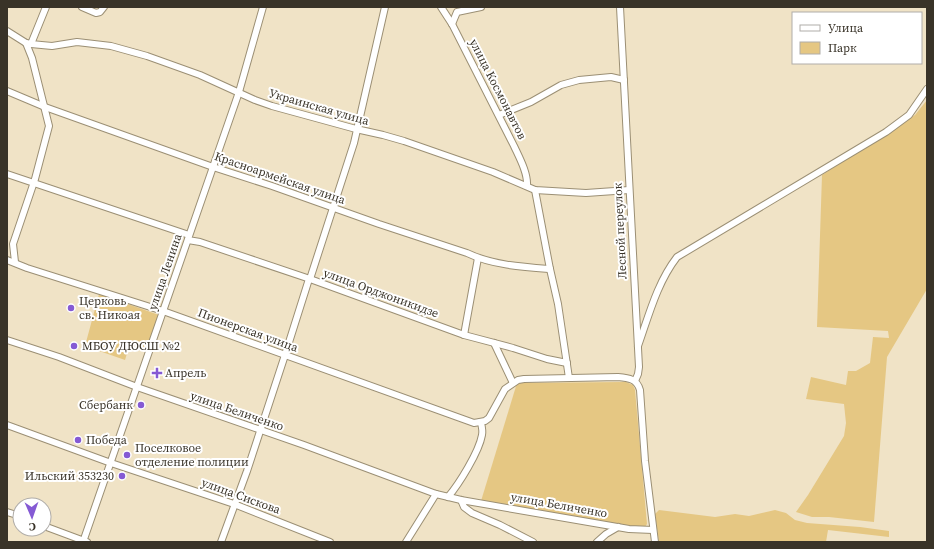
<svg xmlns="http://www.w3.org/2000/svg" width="934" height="549" font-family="'Source Serif 4',serif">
  <rect width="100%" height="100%" fill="#f0e3c6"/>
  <g fill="#e5c783">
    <polygon points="927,100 927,289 887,357 874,522 829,517 812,517 796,512 808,495 844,436 846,423 844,404 806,399 811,377 846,385 848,371 856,371 870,363 873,337 889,338 888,331 817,327 822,175 915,115"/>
    <polygon points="99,294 159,315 145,352 129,347 125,360 85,346"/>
    <polygon points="626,382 633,385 635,390 647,524 645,527 641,527 624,526 481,501 517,383"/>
    <polygon points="659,510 715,517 735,514 749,516 775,510 786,513 795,520 807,523 860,527 889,531 889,537 828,530 826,542 659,542 655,514"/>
  </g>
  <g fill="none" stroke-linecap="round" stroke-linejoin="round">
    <defs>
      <g id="minor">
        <polyline points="82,7 96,13 100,12 104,7"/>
        <path d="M 441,7 L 452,24 L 514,146 C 519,157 528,173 527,186"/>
        <polyline points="620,7 639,367 638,374 635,381"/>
        <polyline points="452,24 457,12 481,7"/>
        <polyline points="7,31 26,43 31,44 52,46 77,42 111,46 147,56 200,75 255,100 272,106 356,129 383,135 404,141 493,172 535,190 586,193 629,190"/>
        <polyline points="31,44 46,7"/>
        <path d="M 7,91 L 45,107 L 213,167 L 272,186 L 379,224 L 467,253 C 492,265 522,267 550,269"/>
        <polyline points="499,115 531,102 561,85 579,80 611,77 624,80"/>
        <polyline points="7,174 189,235"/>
        <polyline points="535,190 550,269 558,304 569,378"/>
        <polyline points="188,240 200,242 310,279 464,335 513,348 547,359 567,363"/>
        <path d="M 7,260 L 27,268 L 163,311 L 474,423 L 485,421 L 489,418 L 505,389 L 518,380 L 524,379 L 618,377 C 629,378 637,379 640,390 L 645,461 L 655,542"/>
        <polyline points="15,262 13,244 35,179 49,126 32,58 26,43"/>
        <polyline points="310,279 354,143 385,7"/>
        <polyline points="464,335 478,258"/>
        <polyline points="7,340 59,357 137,387 304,445 436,494 461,500 629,529 653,530"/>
        <polyline points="494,343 513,383"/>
        <path d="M 638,346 C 649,315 657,283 677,257 L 886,132 L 909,115 L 927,89"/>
        <polyline points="7,425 111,463 234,504 330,542"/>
        <path d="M 448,497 C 459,484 479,452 482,435 C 483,431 482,427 481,423"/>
        <polyline points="461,500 464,507 472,513 500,525 533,542"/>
        <polyline points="7,512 20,516"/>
        <polyline points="44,526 87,542"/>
        <polyline points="83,542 239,92 263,7"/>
        <polyline points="221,542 247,471 285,355 309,279"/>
        <polyline points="406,542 436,494"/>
        <polyline points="597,542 606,534 618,527"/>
      </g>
    </defs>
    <use href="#minor" stroke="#9b8f74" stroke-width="8"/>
    <use href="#minor" stroke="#fff" stroke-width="6"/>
  </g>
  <g fill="#855ad4" stroke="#fff" stroke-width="1.5">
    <circle cx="71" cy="308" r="4"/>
    <circle cx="74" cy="346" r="4"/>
    <path d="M155 367h4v4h4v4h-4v4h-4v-4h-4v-4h4z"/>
    <circle cx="141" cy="405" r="4"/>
    <circle cx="78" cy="440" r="4"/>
    <circle cx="127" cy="455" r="4"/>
    <circle cx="122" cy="476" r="4"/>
  </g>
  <g text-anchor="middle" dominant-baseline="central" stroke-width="4" stroke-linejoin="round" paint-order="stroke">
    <g font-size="12" fill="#393328" stroke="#fff">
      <text transform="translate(498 89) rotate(63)">улица Космонавтов</text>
      <text transform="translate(319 107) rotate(16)">Украинская улица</text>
      <text transform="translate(280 178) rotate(19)">Красноармейская улица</text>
      <text transform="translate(620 231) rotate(-93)">Лесной переулок</text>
      <text transform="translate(165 272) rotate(-71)">улица Ленина</text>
      <text transform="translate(381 293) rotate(20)">улица Орджоникидзе</text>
      <text transform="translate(248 330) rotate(20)">Пионерская улица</text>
      <text transform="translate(237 411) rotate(19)">улица Беличенко</text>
      <text transform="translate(241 496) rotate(20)">улица Сискова</text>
      <text transform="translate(559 505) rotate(10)">улица Беличенко</text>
    </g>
    <g font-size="12" fill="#393328" stroke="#fff" text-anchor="start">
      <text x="79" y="301">Церковь<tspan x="79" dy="14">св. Никоая</tspan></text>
      <text x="82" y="346">МБОУ ДЮСШ №2</text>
      <text x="165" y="373">Апрель</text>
      <text x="133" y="405" text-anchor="end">Сбербанк</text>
      <text x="86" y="440">Победа</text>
      <text x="135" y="448">Поселковое<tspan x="135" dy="14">отделение полиции</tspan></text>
      <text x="114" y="476" text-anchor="end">Ильский 353230</text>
    </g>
  </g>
  <rect width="934" height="549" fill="none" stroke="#393328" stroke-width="16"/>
  <rect x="792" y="12" width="130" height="52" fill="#ffffff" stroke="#b0ada9"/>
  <rect x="800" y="25" width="20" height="6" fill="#ffffff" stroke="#b0ada9"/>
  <text x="828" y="32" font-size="12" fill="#393328">Улица</text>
  <rect x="800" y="42" width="20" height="12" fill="#e5c783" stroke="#b0ada9"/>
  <text x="828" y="52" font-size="12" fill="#393328">Парк</text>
  <g transform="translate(32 517) rotate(178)"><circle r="19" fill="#ffffff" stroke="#b0ada9"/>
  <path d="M0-3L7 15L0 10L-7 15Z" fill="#855ad4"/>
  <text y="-6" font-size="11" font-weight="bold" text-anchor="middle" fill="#393328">С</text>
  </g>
</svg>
